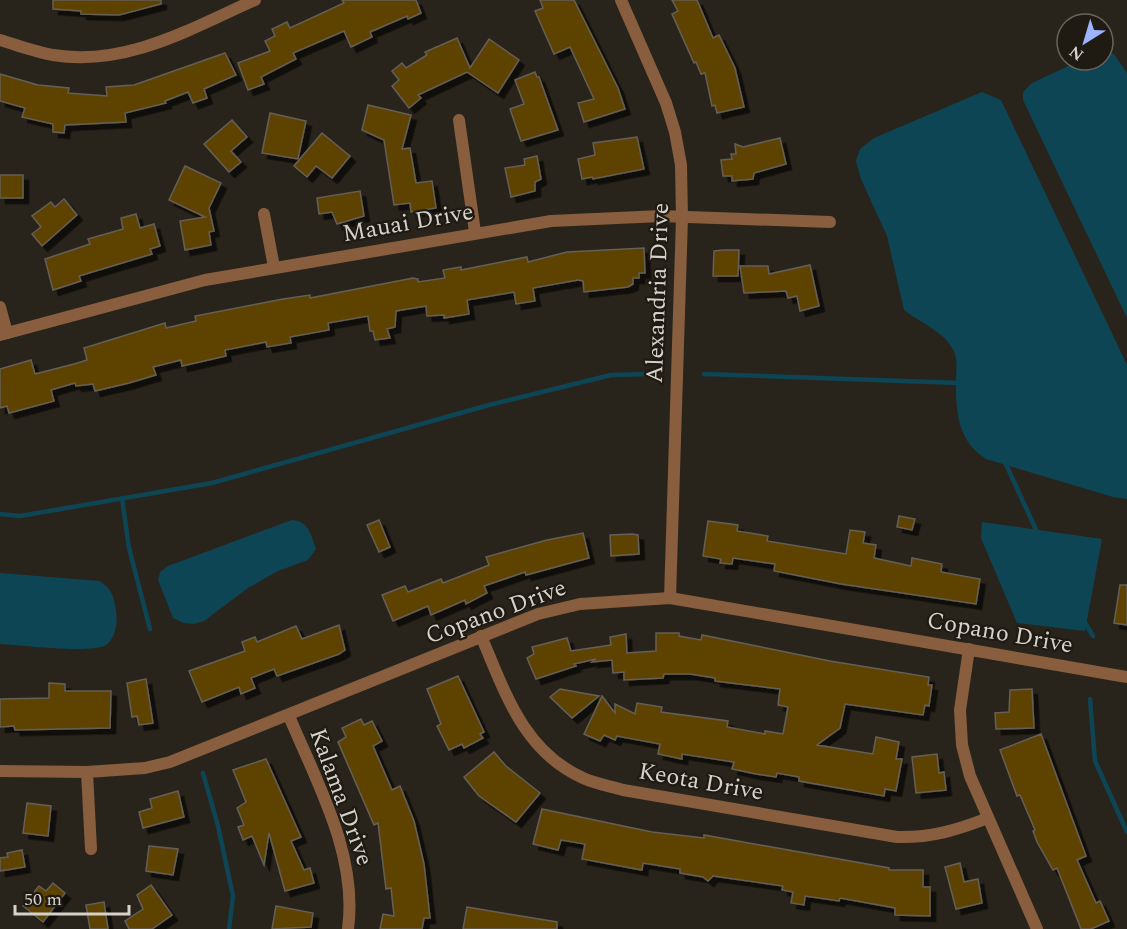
<svg xmlns="http://www.w3.org/2000/svg" width="1127" height="929" font-family="Spectral,serif">
  <defs>
    <filter id="shadow"><feDropShadow dx="5.5" dy="5.5" stdDeviation="0" flood-color="#0009"/></filter>
  </defs>
  <rect width="100%" height="100%" fill="#29241b"/>
  <g fill="#0e4554">
    <polygon points="1103,51 1114,54 1127,73 1127,318 1023,100 1023,92 1032,83 1081,60 1103,60"/>
    <path d="M 982,92 L 1001,100 L 1127,365 L 1127,499 L 1113,497 L 986,459 C 957,440 956,412 956,380 C 956,370 958,360 954,352 C 947,333 919,322 904,310 L 887,236 L 861,179 L 856,161 L 860,149 L 874,138 Z"/>
    <path d="M 292,520 C 309,521 311,535 316,549 L 308,560 L 278,571 L 248,588 L 204,621 L 194,624 L 184,623 L 173,618 L 158,580 L 160,572 L 168,566 Z"/>
    <polygon points="982,522 1102,539 1085,631 1017,623 981,538"/>
    <path d="M 0,573 L 99,581 C 112,588 114,597 116,611 C 118,621 116,638 106,645 C 92,654 20,645 0,644 Z"/>
  </g>
  <g fill="none" stroke-linecap="round" stroke-linejoin="round">
    <g stroke="#0e4554" stroke-width="4.5">
      <polyline points="704,374 960,383"/>
      <polyline points="1004,460 1038,534"/>
      <polyline points="122,498 129,548 150,629"/>
      <polyline points="0,514 20,516 212,483 489,405 611,375 645,374"/>
      <polyline points="1084,621 1093,636"/>
      <polyline points="1090,699 1095,761 1127,832"/>
      <polyline points="203,773 218,826 233,896 229,929"/>
    </g>
  </g>
  <g fill="#5d4306" stroke="#655f55" stroke-width="1.5" filter="url(#shadow)">
    <polygon points="53,0 161,0 161,4 119,15 81,14 81,11 53,9"/>
    <polygon points="342,0 416,0 421,13 408,19 407,16 370,32 372,37 351,47 344,31 293,53 296,59 261,77 264,84 248,90 238,63 270,51 265,41 275,36 272,29 287,22 290,28 344,3"/>
    <polygon points="540,0 574,0 618,88 625,109 584,122 578,103 594,99 570,47 554,54 535,11 543,8"/>
    <polygon points="672,0 697,0 713,38 719,35 735,68 744,107 717,113 715,105 712,106 705,73 701,74 696,62 694,63 672,14 678,11"/>
    <polygon points="457,38 470,68 489,39 519,60 498,93 467,72 418,95 421,98 409,108 392,86 399,80 392,71 402,63 406,68 427,55 425,52"/>
    <polygon points="225,53 236,75 204,89 207,98 193,103 188,92 165,101 166,103 125,113 126,122 65,125 64,133 53,132 53,124 22,117 25,108 0,101 0,74 38,85 69,88 68,93 107,96 106,87 134,85"/>
    <polygon points="535,72 537,77 539,77 558,130 521,141 510,109 524,104 515,80"/>
    <polygon points="368,105 411,115 402,149 410,148 416,183 432,181 436,208 411,212 410,203 394,205 384,140 362,130"/>
    <polygon points="270,113 306,121 298,159 262,153"/>
    <polygon points="232,120 247,137 231,151 241,162 229,172 204,144"/>
    <polygon points="322,133 350,156 332,178 316,166 307,177 294,166"/>
    <polygon points="637,137 644,169 593,179 592,177 582,179 578,159 595,155 593,143"/>
    <polygon points="780,138 786,164 754,173 753,179 732,181 732,176 723,176 721,160 732,159 731,154 736,154 735,144 743,147"/>
    <polygon points="537,156 541,179 535,182 535,191 511,197 505,168 525,165 524,159"/>
    <polygon points="185,166 221,183 209,208 214,231 209,232 211,245 185,250 180,221 205,217 169,200"/>
    <rect x="0" y="175" width="23" height="23"/>
    <polygon points="360,191 364,216 337,224 332,212 319,214 317,198"/>
    <polygon points="64,199 77,215 42,246 32,234 41,227 32,216 51,202 55,207"/>
    <polygon points="136,214 140,228 154,224 160,246 150,249 152,254 79,276 81,281 53,290 45,259 90,244 88,239 123,229 121,218"/>
    <polygon points="644,248 645,273 639,273 639,278 633,278 633,284 628,287 584,292 583,281 578,280 533,288 535,301 516,304 514,292 467,300 469,314 444,318 444,315 427,316 426,306 396,311 395,327 387,329 390,338 375,340 373,331 370,331 368,316 328,323 329,330 290,337 291,343 267,347 266,342 225,350 226,356 182,366 181,360 153,367 156,375 129,383 95,391 93,384 76,386 75,383 51,390 54,401 9,413 7,406 0,408 0,369 31,360 35,374 74,364 87,360 84,348 165,323 166,328 196,321 195,316 283,299 310,295 310,298 413,278 418,279 418,282 445,278 443,270 461,267 461,270 527,257 528,262 567,252"/>
    <polygon points="724,250 739,250 738,276 713,276 714,251"/>
    <polygon points="810,265 819,306 800,311 797,296 788,298 786,291 744,293 740,266 768,266 769,274"/>
    <polygon points="899,516 915,519 912,530 897,527"/>
    <polygon points="379,520 390,547 379,552 367,525"/>
    <polygon points="708,521 738,525 737,531 768,536 767,541 846,554 850,530 865,532 863,543 876,545 874,558 911,566 912,558 942,564 941,572 980,579 976,604 841,584 774,571 775,564 733,558 732,564 720,563 721,559 703,556"/>
    <polygon points="583,533 589,558 526,575 525,572 484,586 487,593 466,604 465,600 431,615 428,606 393,621 382,595 405,586 408,592 441,579 443,583 489,565 486,557 547,540"/>
    <polygon points="632,534 638,535 639,554 611,556 610,535"/>
    <polygon points="1120,585 1127,585 1127,625 1114,623"/>
    <polygon points="339,625 345,650 339,654 277,676 274,669 251,678 255,688 241,694 239,687 202,702 189,671 245,651 242,642 255,637 257,642 296,626 302,639"/>
    <polygon points="656,633 679,633 679,636 701,640 702,635 830,661 929,677 928,685 932,685 929,706 925,705 923,715 845,704 840,728 817,745 873,754 876,737 899,742 896,759 902,759 896,791 885,789 884,796 799,781 799,777 777,773 776,777 756,774 732,769 734,762 682,754 682,759 658,754 660,744 617,736 615,740 604,735 600,741 584,734 602,696 615,713 615,704 635,714 637,703 662,707 661,712 728,721 727,727 765,734 765,731 783,734 788,707 778,705 780,689 715,681 715,678 690,674 664,674 663,678 624,680 624,672 613,673 612,660 592,662 596,659 574,664 576,666 536,679 527,658 534,654 532,647 567,638 571,651 611,645 610,637 626,634 627,653 656,651"/>
    <polygon points="458,676 484,732 480,734 483,738 464,748 462,744 449,750 437,726 441,724 427,689"/>
    <polygon points="146,679 153,723 139,725 137,716 132,717 127,683"/>
    <polygon points="49,683 65,684 65,691 111,691 110,728 15,730 14,726 0,727 0,699 49,698"/>
    <polygon points="560,689 599,696 572,718 550,697"/>
    <polygon points="1032,689 1034,728 996,729 995,713 1009,712 1010,690"/>
    <polygon points="361,719 364,725 372,721 382,741 373,746 392,790 400,786 414,821 424,864 430,918 424,918 422,929 380,929 383,914 394,916 391,888 386,889 378,823 374,825 338,742 346,737 342,728"/>
    <polygon points="1041,734 1086,856 1077,860 1096,903 1100,901 1109,921 1091,929 1081,929 1057,868 1053,870 1037,842 1033,831 1035,830 1020,795 1017,796 1000,750"/>
    <polygon points="494,752 506,766 540,793 516,822 479,796 464,777"/>
    <polygon points="937,754 939,773 944,772 946,790 916,793 912,757"/>
    <polygon points="266,759 301,837 291,841 304,870 310,868 314,883 285,891 269,833 264,865 252,836 243,840 238,827 244,825 237,808 246,802 233,770"/>
    <polygon points="178,791 184,817 143,828 139,812 152,808 150,799"/>
    <polygon points="27,803 51,806 48,836 23,833"/>
    <polygon points="542,809 652,832 704,838 704,835 889,868 889,870 923,870 923,887 930,887 930,916 895,915 895,908 840,898 839,901 805,896 804,905 791,903 793,892 782,890 783,886 713,876 708,881 703,877 680,873 680,869 643,863 642,870 582,859 585,844 561,840 558,850 533,844"/>
    <polygon points="149,846 178,849 173,875 146,871"/>
    <polygon points="22,850 25,867 0,871 0,858 8,857 7,853"/>
    <polygon points="960,863 964,882 978,879 982,903 956,909 945,867"/>
    <polygon points="53,883 65,893 43,922 23,906 39,886 46,891"/>
    <polygon points="151,885 172,915 152,929 129,929 125,921 143,909 137,895"/>
    <polygon points="104,902 108,929 90,929 86,905"/>
    <polygon points="276,906 313,913 311,927 272,929"/>
    <polygon points="467,907 557,922 557,929 463,929"/>
  </g>
  <g fill="none" stroke-linecap="round" stroke-linejoin="round">
    <g stroke="#885e3e" stroke-width="12">
      <path d="M 0,40 C 17,45 36,52 53,55 C 126,67 192,28 255,0"/>
      <polyline points="459,120 475,232"/>
      <polyline points="264,214 274,267"/>
      <polyline points="0,307 7,333"/>
      <polyline points="0,335 205,280 551,221 661,216 830,222"/>
      <path d="M 481,636 C 505,692 523,751 583,778 C 596,784 610,786 623,790 L 897,837 C 931,838 957,830 988,818"/>
      <polyline points="969,649 960,710 962,745 970,776 1037,929"/>
      <path d="M 289,716 C 317,783 358,855 348,929"/>
      <polyline points="87,772 91,849"/>
    </g>
    <g stroke="#885e3e" stroke-width="12">
      <polyline points="621,0 666,103 675,132 681,165 682,218 670,598"/>
      <polyline points="0,771 87,772 145,768 170,762 538,614 580,604 670,598 1127,677"/>
    </g>
  </g>
  <g text-anchor="middle" dominant-baseline="central" stroke-width="4.5" stroke-linejoin="round" paint-order="stroke">
    <g font-size="24" fill="#d5d2cc" stroke="#1f1a12">
      <text transform="translate(408 223) rotate(-10)">Mauai Drive</text>
      <text transform="translate(658 293) rotate(-88)">Alexandria Drive</text>
      <text transform="translate(496 612) rotate(-20)">Copano Drive</text>
      <text transform="translate(1000 633) rotate(10)">Copano Drive</text>
      <text transform="translate(701 782) rotate(10)">Keota Drive</text>
      <text transform="translate(341 797) rotate(70)">Kalama Drive</text>
    </g>
  </g>
  <g transform="translate(1085 42) rotate(217)"><circle r="28" fill="#1f1a12" stroke="#68645c" stroke-width="1.5"/>
  <path d="M0-4.5L10 22L0 15L-10 22Z" fill="#9db4fd"/>
  <text y="-9" font-size="16" font-weight="bold" text-anchor="middle" fill="#d5d2cc">N</text>
  </g>
  <path d="M15 905v9h114v-9" fill="none" stroke="#d5d2cc" stroke-width="3"/>
  <text x="24" y="905" font-size="18" fill="#d5d2cc" stroke="#1f1a12" stroke-width="4.5" paint-order="stroke">50 m</text>
</svg>
